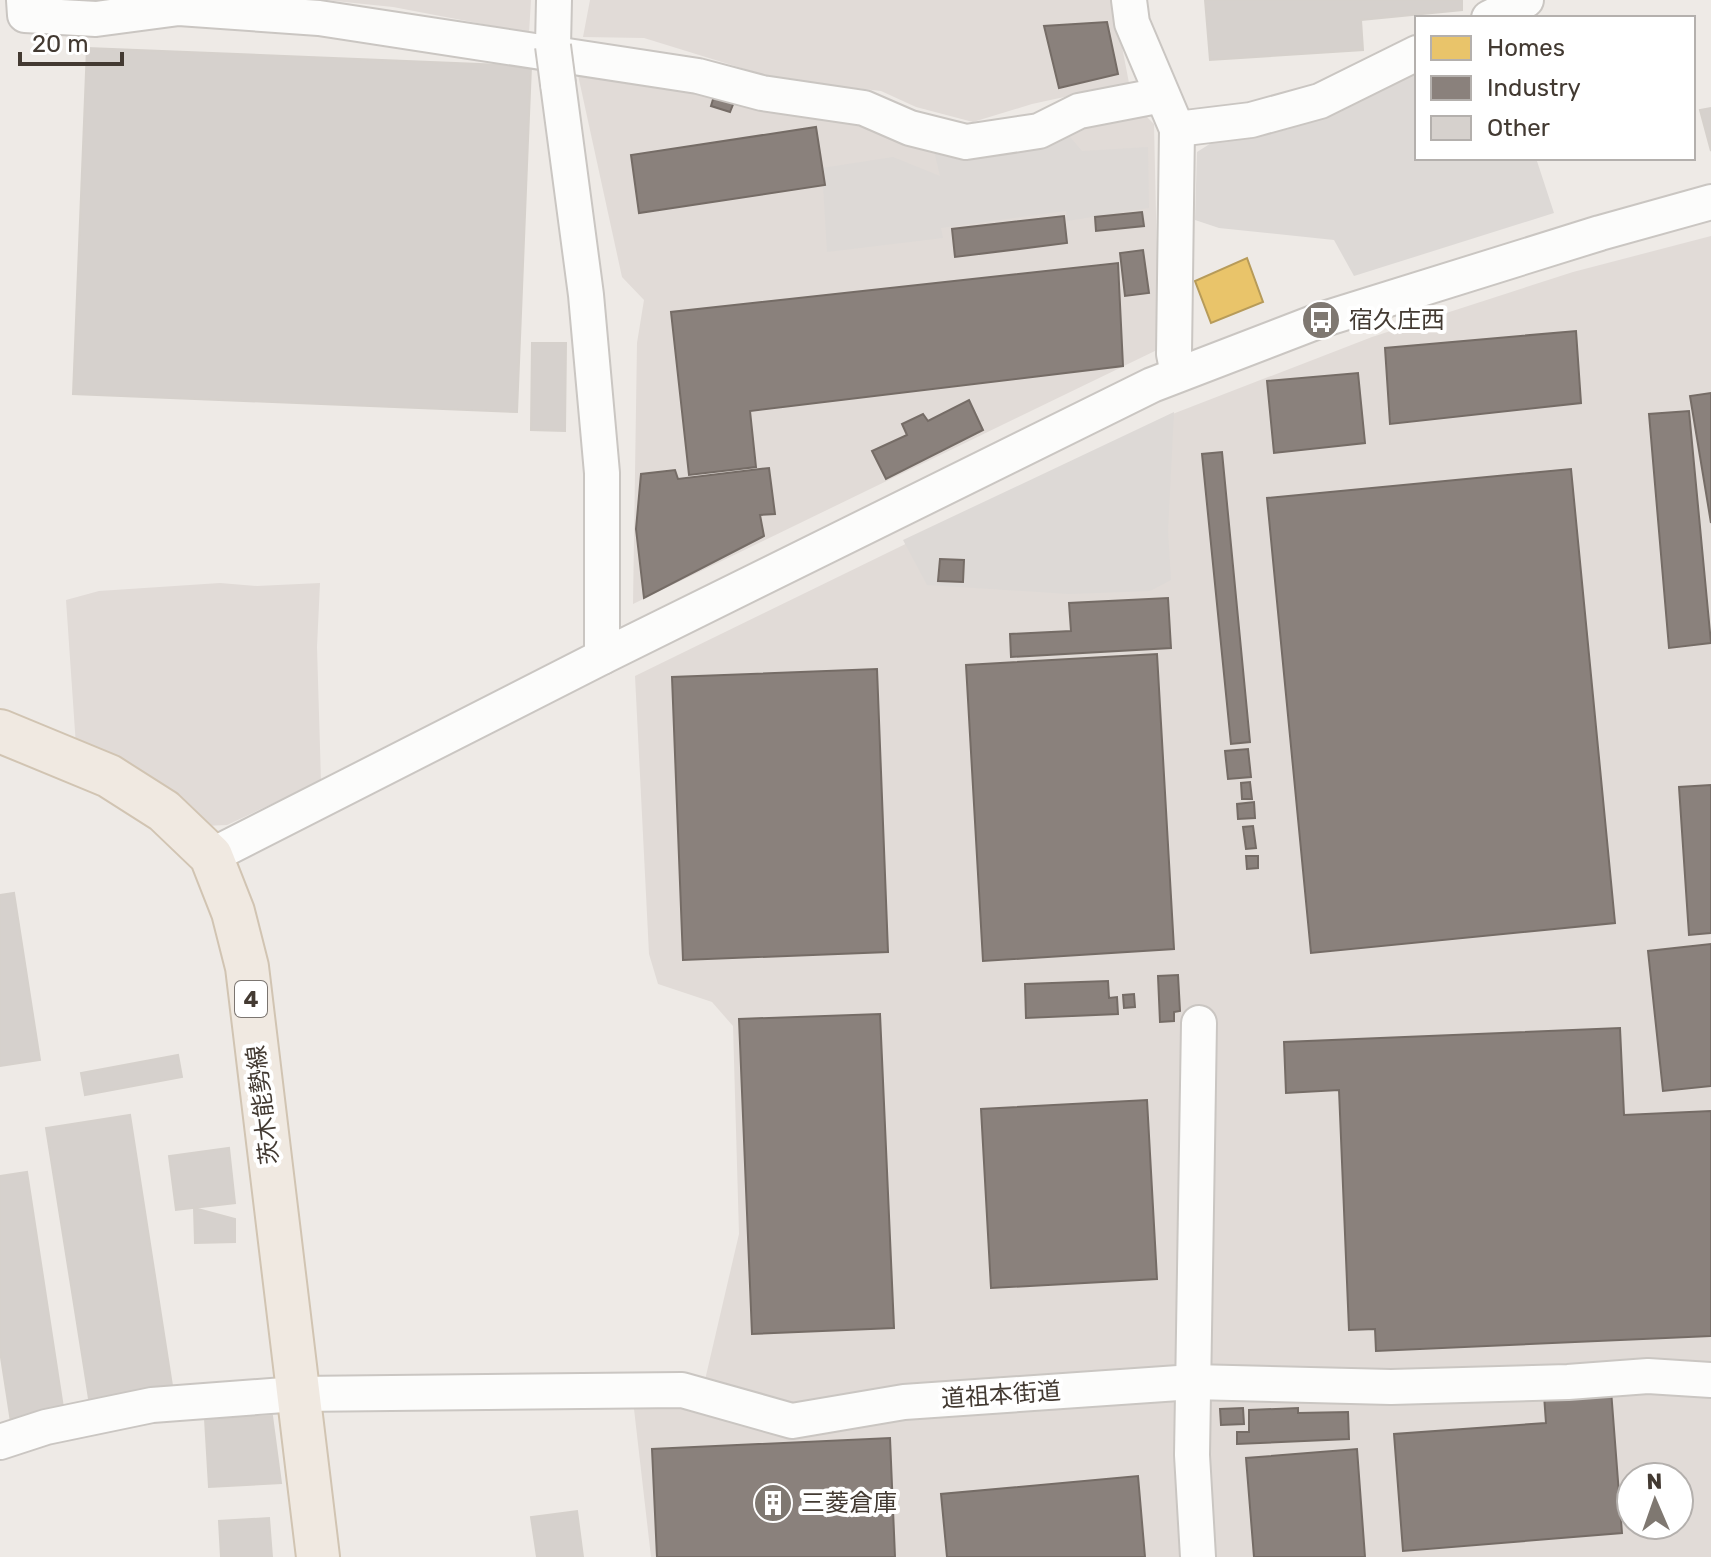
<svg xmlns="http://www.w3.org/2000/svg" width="1711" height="1557" font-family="Rubik,'Noto Sans JP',sans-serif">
  <rect width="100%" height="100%" fill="#eeeae6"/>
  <g fill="#e1dbd7" fill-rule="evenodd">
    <polygon points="325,0 531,0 529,33 393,7"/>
    <polygon points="590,0 1113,0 1129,83 1032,104 973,122 916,107 881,91 777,79 644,38 583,37"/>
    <polygon points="602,66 834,112 931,146 1143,113 1154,124 1159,349 633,604 637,343 644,300 622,277 578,75"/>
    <path d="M 1711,236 L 1711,1557 L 651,1557 L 634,1409 L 705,1380 L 739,1234 L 733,1026 L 712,1002 L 658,984 L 649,954 L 635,676 L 1170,415 L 1372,337 L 1573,272 ZM 1631,1477 L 1679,1477 L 1679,1525 L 1631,1525 Z"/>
    <polygon points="220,583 257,586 320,583 317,647 321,781 227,825 204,826 76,746 66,600 99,591"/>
  </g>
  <g fill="#ddd9d6">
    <polygon points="1417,67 1417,158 1536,158 1554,213 1354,276 1334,240 1219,228 1195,220 1197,152 1216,140 1249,139 1289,129"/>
    <polygon points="1065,131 1082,151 1148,147 1149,208 1067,221 1066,211 941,228 943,238 827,252 822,168 893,157 940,176 934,151"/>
    <polygon points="1174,412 1168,531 1171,580 1150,591 1070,594 927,585 903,540"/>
  </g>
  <polygon fill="#e9c46a" stroke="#b79b59" stroke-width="2" points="1247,258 1263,302 1211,323 1195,281"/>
  <g fill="#8a817c" stroke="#756c66" stroke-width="2">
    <polygon points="1107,22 1118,74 1059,88 1044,26"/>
    <polygon points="714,96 734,102 730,112 711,106"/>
    <polygon points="816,127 825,185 639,213 631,155"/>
    <polygon points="1142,212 1144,226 1096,231 1095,217"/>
    <polygon points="1064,216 1067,243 955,257 952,229"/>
    <polygon points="1143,250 1149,293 1125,296 1120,253"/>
    <polygon points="1118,263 1123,366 750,411 756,467 689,475 671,312"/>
    <polygon points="1576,331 1581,403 1390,424 1385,348"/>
    <polygon points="1358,373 1365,443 1274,453 1267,381"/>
    <polygon points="1711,393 1711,523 1690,396"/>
    <polygon points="969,400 983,430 886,479 872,451 907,435 902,424 923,414 928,421"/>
    <polygon points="1689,411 1711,643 1669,648 1649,414"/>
    <polygon points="1222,452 1250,742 1231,744 1202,454"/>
    <polygon points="769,468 775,514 760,515 764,536 644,598 636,529 641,474 675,470 678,479"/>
    <polygon points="1571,469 1615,923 1311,953 1267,498"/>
    <polygon points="940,559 964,560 963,582 938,581"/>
    <polygon points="1168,598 1171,648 1011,657 1010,634 1071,631 1069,603"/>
    <polygon points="1157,654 1174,949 983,961 966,665"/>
    <polygon points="877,669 888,952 683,960 672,677"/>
    <polygon points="1248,749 1251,777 1228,779 1225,751"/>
    <polygon points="1250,782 1252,799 1242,799 1241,783"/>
    <polygon points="1711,785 1711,933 1689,935 1679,787"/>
    <polygon points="1254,802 1255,818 1238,819 1237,804"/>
    <polygon points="1253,826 1256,848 1246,849 1243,827"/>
    <polygon points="1246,856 1258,856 1258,868 1247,869"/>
    <polygon points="1711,944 1711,1086 1663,1091 1648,951"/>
    <polygon points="1178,975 1180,1011 1174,1012 1174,1021 1160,1022 1158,976"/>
    <polygon points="1108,981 1109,998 1117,997 1118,1014 1026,1018 1025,984"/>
    <polygon points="1134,994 1135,1007 1124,1008 1123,995"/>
    <polygon points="880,1014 894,1328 752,1334 739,1019"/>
    <polygon points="1620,1028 1624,1115 1711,1111 1711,1336 1376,1351 1375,1329 1349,1330 1339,1090 1286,1093 1284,1042"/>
    <polygon points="1147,1100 1157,1279 991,1288 981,1109"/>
    <polygon points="1611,1390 1622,1533 1403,1551 1394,1434 1546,1423 1544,1395"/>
    <polygon points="1243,1408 1244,1424 1221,1425 1220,1409"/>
    <polygon points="1298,1408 1298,1413 1348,1412 1349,1439 1237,1444 1237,1432 1249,1432 1249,1410"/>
    <polygon points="890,1438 895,1557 657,1557 652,1449"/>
    <polygon points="1357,1449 1365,1557 1254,1557 1246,1458"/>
    <polygon points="1138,1476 1145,1557 947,1557 941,1494"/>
  </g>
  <g fill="#d6d1cd" stroke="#d6d1cc" stroke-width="2">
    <polygon points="1205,0 1462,0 1462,10 1361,20 1363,50 1210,60"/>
    <polygon points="87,48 531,66 517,412 73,394"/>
    <polygon points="1711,108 1711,151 1700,110"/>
    <polygon points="532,343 566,343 565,431 531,430"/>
    <polygon points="14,893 40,1060 0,1066 0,895"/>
    <polygon points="178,1055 182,1077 85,1095 81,1073"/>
    <polygon points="130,1115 173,1392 90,1405 46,1128"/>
    <polygon points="229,1148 235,1203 176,1210 169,1156"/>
    <polygon points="27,1172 64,1414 11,1422 0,1351 0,1176"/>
    <polygon points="194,1208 235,1219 235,1242 195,1243"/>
    <polygon points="272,1416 281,1483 209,1487 205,1419"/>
    <polygon points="577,1511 583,1557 537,1557 531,1517"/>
    <polygon points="269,1518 272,1557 221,1557 219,1521"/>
  </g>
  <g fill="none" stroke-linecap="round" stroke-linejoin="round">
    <defs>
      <g id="minor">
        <polyline points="24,0 25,15 96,19 179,8 319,18 698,76 762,93 864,108 910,128 966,142 1039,131 1079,111 1162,95"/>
        <polyline points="1129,0 1132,23 1177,129 1174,354 1178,374"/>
        <polyline points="1489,18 1526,0"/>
        <polyline points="553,46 554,0"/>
        <polyline points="558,84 586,295 602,473 602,657"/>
        <polyline points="1177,129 1251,120 1320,101 1417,53"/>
        <polyline points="211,856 602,657 1152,385 1321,320 1600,233 1711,202"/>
        <polyline points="0,1442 46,1427 152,1405 297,1394 682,1390 792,1421 904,1402 1193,1382 1391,1387 1568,1382 1648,1376 1711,1380"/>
        <polyline points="1198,1557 1192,1455 1199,1023"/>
      </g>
      <polyline id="major" points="0,731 109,776 164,811 211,856 233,912 247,967 318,1557"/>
    </defs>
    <use href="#minor" stroke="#cac6c2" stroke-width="38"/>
    <use href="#major" stroke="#d1c4b2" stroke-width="46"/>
    <use href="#minor" stroke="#fcfcfb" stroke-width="34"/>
    <use href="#major" stroke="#f0e9e1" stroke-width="42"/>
    <defs>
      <polyline id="minor-bridge" points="553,46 558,84"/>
    </defs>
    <use href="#minor-bridge" stroke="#cac6c2" stroke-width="38" stroke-linecap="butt"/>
    <use href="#minor-bridge" stroke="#fcfcfb" stroke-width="34"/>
  </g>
  <defs>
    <symbol id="bus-disc" viewBox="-11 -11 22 22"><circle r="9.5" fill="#7f7871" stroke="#fff"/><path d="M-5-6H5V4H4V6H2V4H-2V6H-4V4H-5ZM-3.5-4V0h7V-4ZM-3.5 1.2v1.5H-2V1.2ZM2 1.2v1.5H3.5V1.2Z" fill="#fff"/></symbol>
    <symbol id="building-disc" viewBox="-11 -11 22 22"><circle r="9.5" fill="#7f7871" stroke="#fff"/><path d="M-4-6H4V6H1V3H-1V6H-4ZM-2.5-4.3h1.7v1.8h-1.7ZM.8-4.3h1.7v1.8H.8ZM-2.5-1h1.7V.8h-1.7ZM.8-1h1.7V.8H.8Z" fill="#fff"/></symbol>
  </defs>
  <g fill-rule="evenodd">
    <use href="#bus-disc" x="1299" y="298" width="44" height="44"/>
    <use href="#building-disc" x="751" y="1481" width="44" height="44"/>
  </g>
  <g text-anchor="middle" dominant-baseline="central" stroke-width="8" stroke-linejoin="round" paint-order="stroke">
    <rect fill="#fff" stroke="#7b7570" stroke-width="2" x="235" y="981" width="32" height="36" rx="6"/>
    <g font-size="22" font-weight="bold" fill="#433a32">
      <text x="251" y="999">4</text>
    </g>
    <g font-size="24" fill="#433a32" stroke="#fff" text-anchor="start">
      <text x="1349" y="320">宿久庄西</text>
      <text x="801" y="1503">三菱倉庫</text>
    </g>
    <g font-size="24" fill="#433a32" stroke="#fff">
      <text transform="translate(263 1105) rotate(-97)">茨木能勢線</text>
      <text transform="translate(1001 1395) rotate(-4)">道祖本街道</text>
    </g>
  </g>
  <rect x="1415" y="16" width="280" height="144" fill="#ffffff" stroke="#b4b0ad" stroke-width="2"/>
  <rect x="1431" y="36" width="40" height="24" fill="#e9c46a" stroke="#b4b0ad" stroke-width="2"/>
  <text x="1487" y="56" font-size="24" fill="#433a32">Homes</text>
  <rect x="1431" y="76" width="40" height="24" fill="#8a817c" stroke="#b4b0ad" stroke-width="2"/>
  <text x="1487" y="96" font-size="24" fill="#433a32">Industry</text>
  <rect x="1431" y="116" width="40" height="24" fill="#d6d1cd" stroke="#b4b0ad" stroke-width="2"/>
  <text x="1487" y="136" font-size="24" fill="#433a32">Other</text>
  <g transform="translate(1655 1501) rotate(358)"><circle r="38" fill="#ffffff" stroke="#b4b0ad" stroke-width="2"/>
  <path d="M0-6L14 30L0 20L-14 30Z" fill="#7f7871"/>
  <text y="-12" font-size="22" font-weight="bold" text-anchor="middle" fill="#433a32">N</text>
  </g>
  <path d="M20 52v12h102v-12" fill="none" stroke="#433a32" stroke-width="4"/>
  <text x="32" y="52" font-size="24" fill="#433a32" stroke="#ffffff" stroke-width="6" paint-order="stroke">20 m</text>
</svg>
